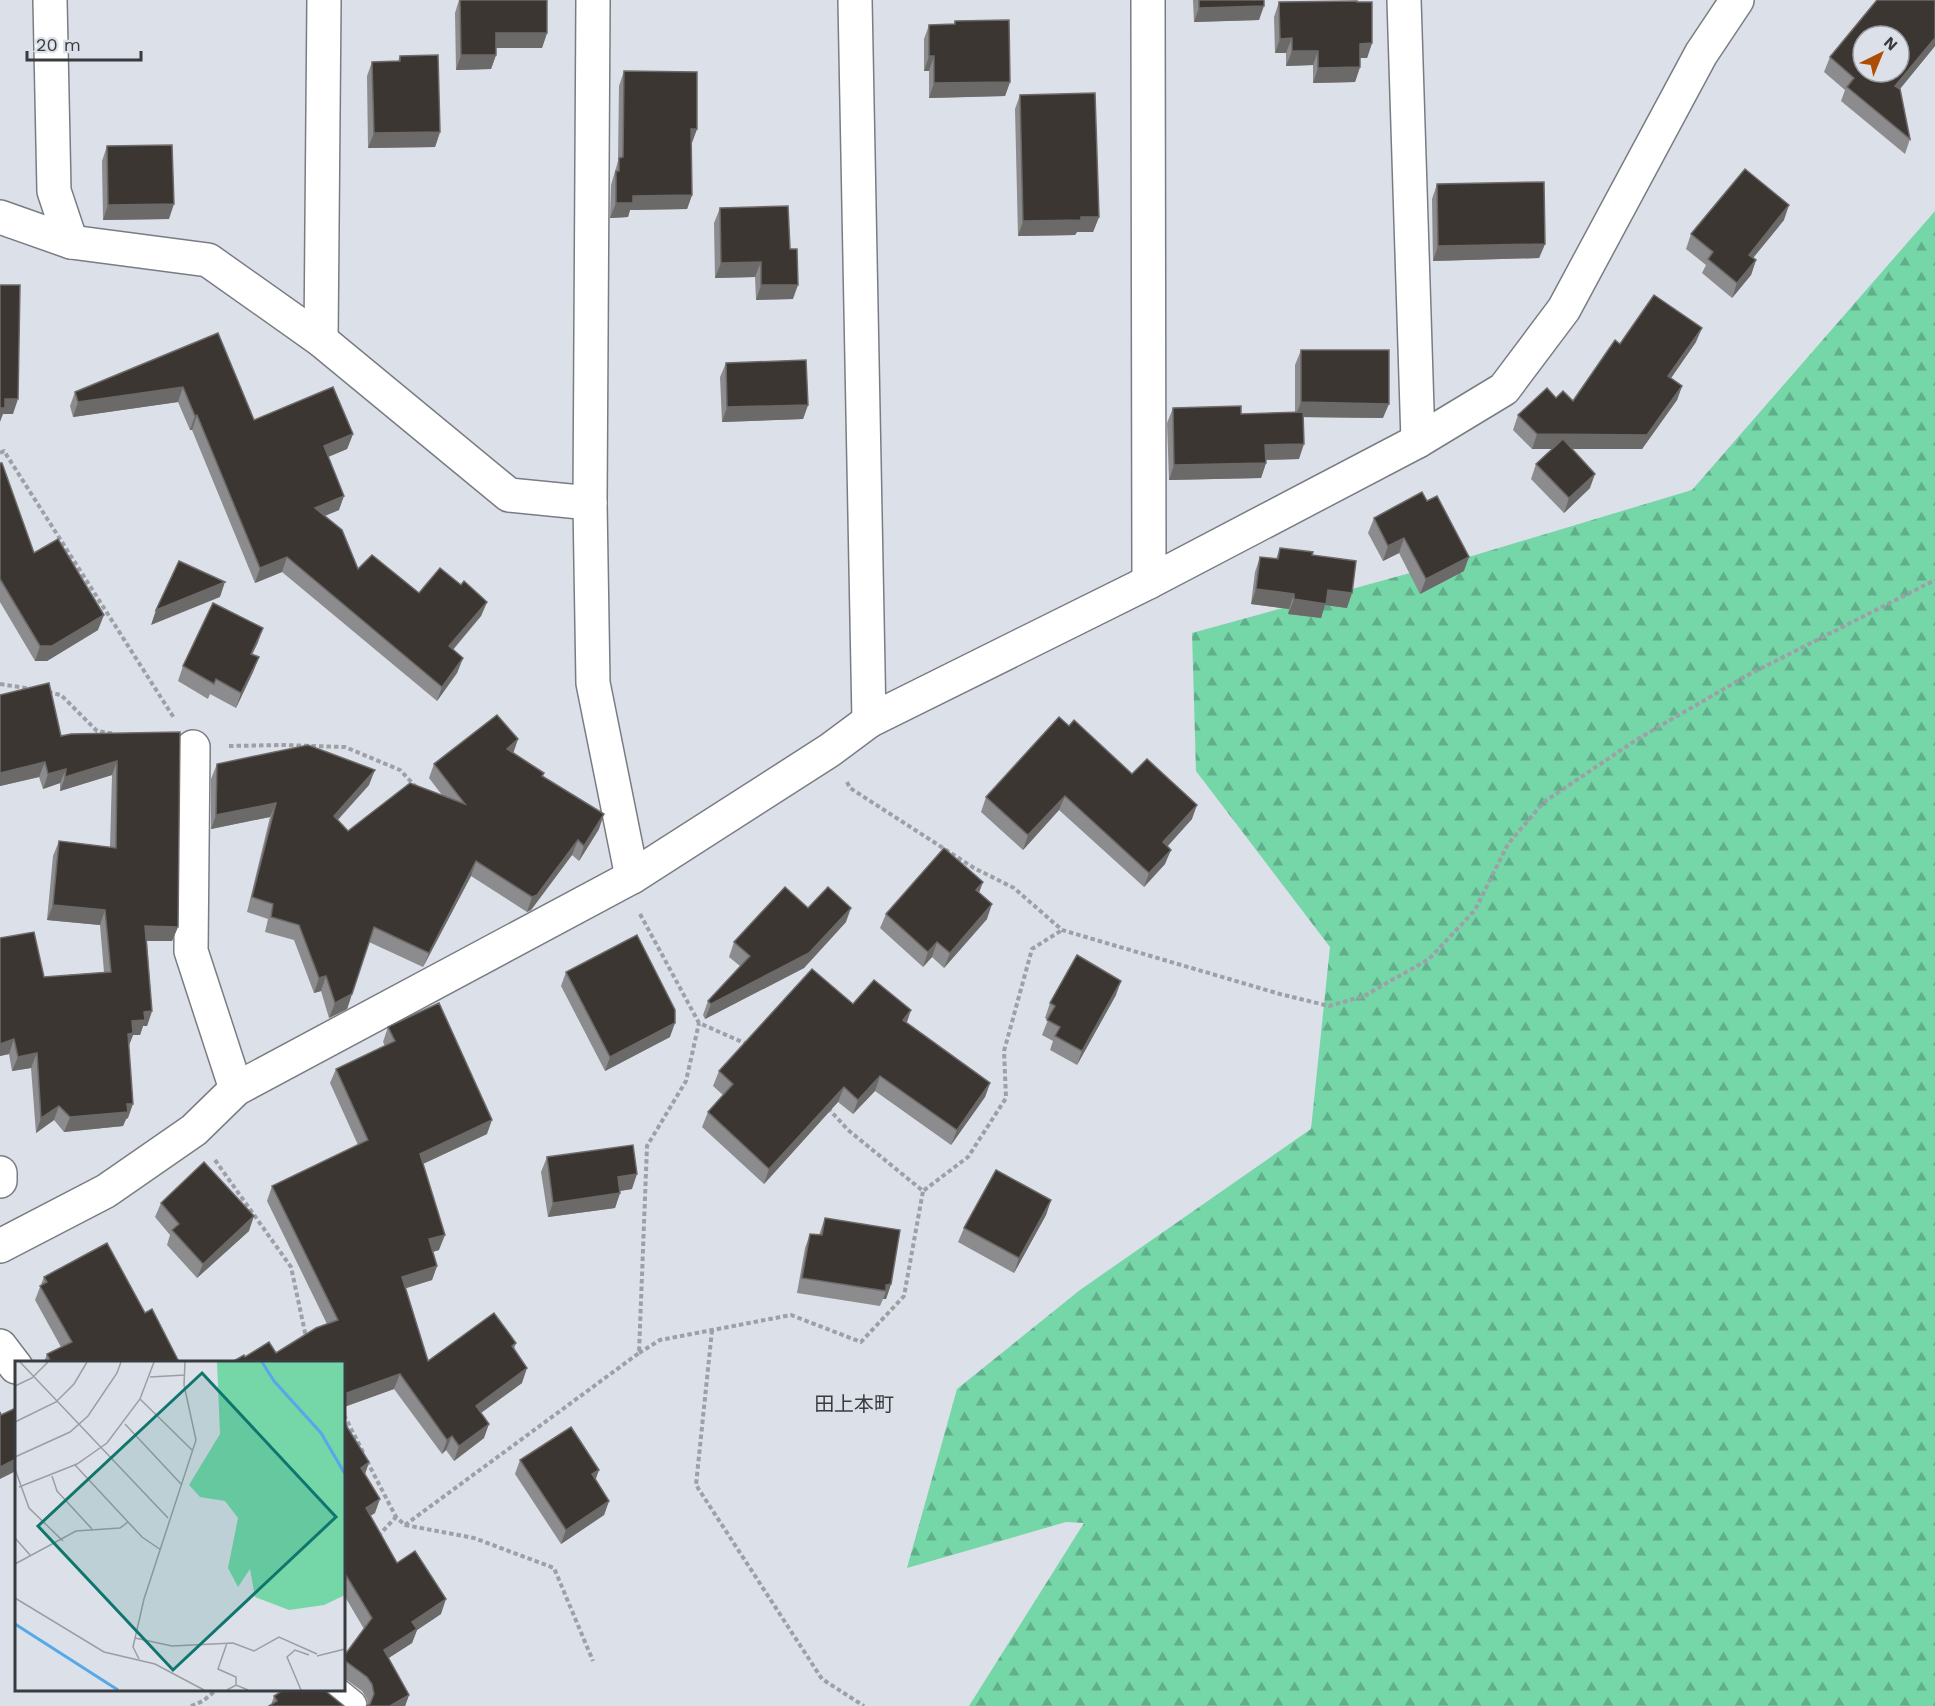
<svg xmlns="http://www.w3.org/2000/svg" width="1935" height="1706" font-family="'Work Sans','Noto Sans JP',sans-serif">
  <defs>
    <pattern id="forest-firs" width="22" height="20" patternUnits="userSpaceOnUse" patternTransform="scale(1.5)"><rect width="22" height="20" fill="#75d6a8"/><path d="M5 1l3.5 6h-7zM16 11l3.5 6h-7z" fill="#61af8a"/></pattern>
  </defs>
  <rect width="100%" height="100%" fill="#dce0e8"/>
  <polygon fill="url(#forest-firs)" points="1935,211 1935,1706 969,1706 1084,1523 1066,1522 907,1568 957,1389 1080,1290 1311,1129 1330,947 1196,771 1192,633 1472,556 1692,490"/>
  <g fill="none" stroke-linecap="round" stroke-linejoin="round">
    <defs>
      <g id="minor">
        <polyline points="50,0 54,191 71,242"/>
        <polyline points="593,0 590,503 593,683 632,877"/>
        <polyline points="855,0 869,721"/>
        <polyline points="1148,0 1149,582"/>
        <polyline points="1404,0 1418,441"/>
        <polyline points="0,217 71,242 208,260 321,340 509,495 590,503"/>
        <polyline points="321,340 324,0"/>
        <polyline points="193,747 191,951 236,1089"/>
        <polyline points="0,1173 0,1181"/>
        <polyline points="0,1246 106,1191 194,1130 236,1089 632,877 830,750 869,721 1149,582 1418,441 1504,389 1564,309 1701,54 1737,0"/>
        <polyline points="0,1346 16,1367"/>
        <polyline points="330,1690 350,1706"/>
      </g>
    </defs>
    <use href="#minor" stroke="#797d83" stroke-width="36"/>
    <g stroke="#9da0a6" stroke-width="4" stroke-dasharray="4.5 3" stroke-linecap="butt">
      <polyline points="0,453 4,451 174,718"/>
      <polyline points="0,684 32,689"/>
      <polyline points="48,692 61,695 97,731 115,734"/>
      <polyline points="229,746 284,745 345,747 400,770 417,788"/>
      <polyline points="847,782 850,788 974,868 1014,888 1062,930 1280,994 1329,1006 1364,996 1429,959 1475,910 1508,844 1544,802 1636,740 1746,676 1935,580"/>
      <polyline points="640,914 699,1023 749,1045"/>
      <polyline points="828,1108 848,1130 923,1191 968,1157 1006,1098 1004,1051 1032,949 1062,930"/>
      <polyline points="215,1160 291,1267 306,1337"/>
      <polyline points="712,1330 696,1485 822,1679 864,1706"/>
      <polyline points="639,1353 660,1340 791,1315 861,1342 904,1296 923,1191"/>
      <polyline points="344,1415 364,1454"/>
      <polyline points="367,1461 396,1517 405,1525 474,1538 554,1568 593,1661"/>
      <polyline points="405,1525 639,1353 647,1146 686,1081 699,1023"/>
      <polyline points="378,1536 396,1517"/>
      <polyline points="191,1706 203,1701 216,1690"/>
    </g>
    <use href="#minor" stroke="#fff" stroke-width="33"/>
  </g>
  <g fill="#8c8b8d">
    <polygon points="459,0 547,0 547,33 542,48 496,48 496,55 491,69 456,70 455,13"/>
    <polygon points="1193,0 1264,0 1259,20 1194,22"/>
    <polygon points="1279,2 1357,2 1372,43 1367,58 1360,58 1360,67 1355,82 1313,83 1313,65 1286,66 1286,53 1275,53 1274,17"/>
    <polygon points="955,21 1010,82 1005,96 929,98 929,71 924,71 924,39 929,25 954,24"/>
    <polygon points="1935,46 1900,89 1910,139 1905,154 1841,101 1845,90 1824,72 1830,57"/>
    <polygon points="400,56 440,132 435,147 368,148 367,76 372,62 398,61"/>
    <polygon points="624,71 697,129 691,143 692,195 687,209 630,210 628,217 610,218 611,185 618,161 619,86"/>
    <polygon points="1020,95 1099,217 1093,232 1077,232 1075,235 1018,236 1015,109"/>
    <polygon points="107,146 169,219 103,220 102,161"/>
    <polygon points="1437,184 1545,244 1539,258 1433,261 1432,199"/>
    <polygon points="720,208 790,249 793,299 756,300 755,277 715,278 714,223"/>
    <polygon points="1784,220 1753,258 1756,260 1751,275 1732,298 1702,273 1706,265 1686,249 1691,234"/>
    <polygon points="218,333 254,420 353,434 347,449 328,457 339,510 325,516 358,569 419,593 461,585 487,602 481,616 453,650 463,658 457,673 437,701 282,572 255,583 192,430 190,430 178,402 73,417 70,406 75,392"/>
    <polygon points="1696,342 1671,378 1682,386 1677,400 1642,449 1572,449 1590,488 1564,513 1531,479 1536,464 1552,449 1532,449 1513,430 1518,415 1556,398 1573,401 1620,344"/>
    <polygon points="1301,350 1383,418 1303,417 1299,459 1266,460 1266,463 1261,478 1169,480 1167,423 1173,408 1241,414 1295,412 1295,365"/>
    <polygon points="726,363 808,405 803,419 722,422 720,377"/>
    <polygon points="0,463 34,553 98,630 47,661 35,661 0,602"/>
    <polygon points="1374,518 1464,571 1420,594 1399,553 1383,561 1368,533"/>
    <polygon points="1280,548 1312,555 1347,608 1325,605 1321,618 1288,614 1289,609 1251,604 1255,572 1260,557 1276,559"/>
    <polygon points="258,642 252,654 259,657 253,672 236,708 210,694 208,699 178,681 183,666"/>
    <polygon points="0,695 61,736 180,732 178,927 172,941 147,941 152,1011 147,1026 143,1026 140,1035 133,1035 129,1045 128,1118 126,1119 123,1126 64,1132 54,1120 36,1133 31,1068 12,1071 9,1054 0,1056 44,977 104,972 100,925 47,920 53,856 59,841 110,847 112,775 60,791 60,783 43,789 39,777 0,786"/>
    <polygon points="1069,726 1192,819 1167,846 1165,864 1144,887 1059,810 1023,850 981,812 986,797"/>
    <polygon points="518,739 513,752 544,773 543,776 599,829 579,861 572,855 531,910 527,912 471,876 423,967 369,942 347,1009 329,1018 321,991 314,993 294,940 265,932 268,919 247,912 270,817 211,829 211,779 217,764 369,785 338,820 348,831 442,795 429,778 434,764"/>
    <polygon points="983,882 979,893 987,919 944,968 932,957 923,967 880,928 886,914"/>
    <polygon points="808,908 846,922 804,968 705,1019 703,1015 708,1001 740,966 729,957 734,942"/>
    <polygon points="566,972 670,1037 605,1071 561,986"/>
    <polygon points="1116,995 1077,1065 1050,1050 1053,1041 1042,1035 1048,1020 1045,1018 1050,1003"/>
    <polygon points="853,1004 906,1023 990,1083 985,1097 951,1145 875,1091 853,1114 838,1102 764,1184 702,1127 708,1112 723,1095 713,1086 719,1071"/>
    <polygon points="388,1027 487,1134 423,1164 439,1250 433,1252 437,1266 432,1280 406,1288 428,1361 516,1343 514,1349 522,1383 481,1413 484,1438 454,1461 446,1450 442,1454 394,1389 344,1407 344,1362 245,1357 276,1353 327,1324 267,1201 272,1186 358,1145 330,1083 336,1069 385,1046 383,1042"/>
    <polygon points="547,1157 632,1189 620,1191 620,1193 615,1208 548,1217 541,1172"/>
    <polygon points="1051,1200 1046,1215 1014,1273 958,1242 964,1228"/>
    <polygon points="161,1203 249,1231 197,1278 167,1245 170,1235 155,1217"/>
    <polygon points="825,1218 891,1284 886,1299 883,1299 880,1306 797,1293 805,1248 810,1234 819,1235"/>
    <polygon points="44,1277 145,1313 179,1362 44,1362 47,1354 61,1347 35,1300"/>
    <polygon points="344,1422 369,1462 365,1474 375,1513 370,1516 397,1563 441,1614 417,1630 412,1643 388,1658 409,1695 405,1706 366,1706 368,1705 367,1699 362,1691 344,1678 344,1656 364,1629 344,1595"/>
    <polygon points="520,1460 596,1480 609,1501 604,1515 561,1544 515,1474"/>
    <polygon points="274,1696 344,1706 271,1705"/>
  </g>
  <g fill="#6c6969">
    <polygon points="1264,6 1259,20 1194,22 1199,8"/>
    <polygon points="496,33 547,33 542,48 491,48"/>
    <polygon points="1292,38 1286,53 1275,53 1280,39"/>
    <polygon points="1935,38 1935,46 1890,101 1895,86"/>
    <polygon points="1372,43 1367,58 1354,58 1360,44"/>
    <polygon points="1292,51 1318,51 1313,65 1286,66"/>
    <polygon points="461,55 496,55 491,69 456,70"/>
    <polygon points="929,56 934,56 929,71 924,71"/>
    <polygon points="1360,67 1355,82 1313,83 1318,68"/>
    <polygon points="1010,82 1005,96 929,98 934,83"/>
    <polygon points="691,129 697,129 692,143 685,143"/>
    <polygon points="440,132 435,147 368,148 374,133"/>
    <polygon points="692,195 687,209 630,210 628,217 610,218 616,203 633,196"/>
    <polygon points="174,204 169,219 103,220 108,205"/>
    <polygon points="1789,205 1784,220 1744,269 1749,255"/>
    <polygon points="1081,217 1099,217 1093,232 1077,232 1075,235 1018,236 1023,221"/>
    <polygon points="1545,244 1539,258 1433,261 1438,246"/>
    <polygon points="1756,260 1751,275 1732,298 1737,283"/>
    <polygon points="761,262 755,277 715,278 721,263"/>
    <polygon points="761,285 798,285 793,299 756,300"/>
    <polygon points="1702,328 1696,342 1662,391 1668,376"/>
    <polygon points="1682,386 1677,400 1642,449 1532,449 1537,434"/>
    <polygon points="183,387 178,402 73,417 78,402"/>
    <polygon points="5,399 18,399 13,414 3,414 0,422 0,408"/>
    <polygon points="1301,402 1389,404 1383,418 1295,417"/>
    <polygon points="808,405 803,419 722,422 727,407"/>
    <polygon points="197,415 192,430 190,430 195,416"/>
    <polygon points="353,434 347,449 318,461 324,446"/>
    <polygon points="1304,444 1299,459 1260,460 1265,445"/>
    <polygon points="1266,463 1261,478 1169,480 1174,465"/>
    <polygon points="1595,474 1590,488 1564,513 1569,498"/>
    <polygon points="344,496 339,510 309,522 315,508"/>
    <polygon points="1404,538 1399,553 1383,561 1388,546"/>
    <polygon points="287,557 282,572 255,583 260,568"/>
    <polygon points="1469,557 1464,571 1420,594 1426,579"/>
    <polygon points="225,582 220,597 151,625 156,610"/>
    <polygon points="1256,589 1294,594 1289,609 1251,604"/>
    <polygon points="1328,590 1352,593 1347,608 1325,605 1321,618 1288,614 1294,599"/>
    <polygon points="487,602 481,616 443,661 449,646"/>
    <polygon points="104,615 98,630 47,661 35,661 40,646"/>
    <polygon points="263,628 258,642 246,668 251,654"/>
    <polygon points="259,657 253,672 236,708 241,693"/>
    <polygon points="463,658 457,673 437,701 442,687"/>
    <polygon points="518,739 513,754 507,749"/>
    <polygon points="117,761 112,775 60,791 65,777"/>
    <polygon points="45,762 39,777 0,786 0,773"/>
    <polygon points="66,769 60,783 43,789 48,774"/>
    <polygon points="375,770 369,785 328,830 334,816"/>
    <polygon points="1065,796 1059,810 1023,850 1028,835"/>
    <polygon points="276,803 270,817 211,829 216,815"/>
    <polygon points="1197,805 1192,819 1158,857 1163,842"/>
    <polygon points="604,814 599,829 579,861 584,846"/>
    <polygon points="578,840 572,855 531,910 527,912 532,897"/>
    <polygon points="1171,850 1165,864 1144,887 1149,873"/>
    <polygon points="476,861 471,876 423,967 429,953"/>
    <polygon points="983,882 977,897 976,890"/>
    <polygon points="992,904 987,919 944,968 950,953"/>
    <polygon points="53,905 105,910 100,925 47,920"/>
    <polygon points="851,908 846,922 804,968 705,1019 711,1004"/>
    <polygon points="145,926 178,927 172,941 140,941"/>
    <polygon points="937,942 932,957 923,967 928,952"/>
    <polygon points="326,976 321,991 314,993 319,978"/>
    <polygon points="1121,981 1116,995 1077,1065 1082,1051"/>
    <polygon points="352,994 347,1009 329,1018 335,1003"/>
    <polygon points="911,1010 906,1025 903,1020"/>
    <polygon points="152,1011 147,1026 143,1026 140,1035 133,1035 128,1048 123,1048 132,1021 144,1012"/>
    <polygon points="675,1023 670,1037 605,1071 610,1057"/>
    <polygon points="14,1039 9,1054 0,1056 0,1044"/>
    <polygon points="37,1053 31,1068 12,1071 18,1057"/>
    <polygon points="880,1076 875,1091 853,1114 858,1100"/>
    <polygon points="990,1083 985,1097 951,1145 957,1130"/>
    <polygon points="844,1087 838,1102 764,1184 769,1169"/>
    <polygon points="127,1104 133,1104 128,1118 126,1119 123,1126 64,1132 70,1117"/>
    <polygon points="59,1106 54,1120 36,1133 41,1118"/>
    <polygon points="492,1120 487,1134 414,1168 420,1154"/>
    <polygon points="637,1174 632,1189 613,1192 618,1177"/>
    <polygon points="620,1193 615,1208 548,1217 553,1203"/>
    <polygon points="1051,1200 1046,1215 1014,1273 1019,1258"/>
    <polygon points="254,1216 249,1231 197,1278 203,1264"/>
    <polygon points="445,1235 439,1250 424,1254 429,1239"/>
    <polygon points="437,1266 432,1280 397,1291 402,1277"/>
    <polygon points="891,1284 886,1299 883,1299 886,1291 886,1285"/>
    <polygon points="527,1368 522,1383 471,1420 476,1406"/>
    <polygon points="400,1374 394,1389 344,1407 344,1394"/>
    <polygon points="489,1424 484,1438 454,1461 459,1446"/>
    <polygon points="452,1436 446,1450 442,1454 447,1440"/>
    <polygon points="16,1459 16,1471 0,1479 0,1467"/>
    <polygon points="369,1462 364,1477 361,1468"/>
    <polygon points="599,1470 594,1484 592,1474"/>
    <polygon points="380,1499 375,1513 360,1522 366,1508"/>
    <polygon points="609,1501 604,1515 561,1544 566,1530"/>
    <polygon points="446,1599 441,1614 417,1630 412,1643 378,1665 384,1650 412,1622"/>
    <polygon points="409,1695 405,1706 390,1706"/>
  </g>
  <g fill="#3c3632" stroke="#6c6969" stroke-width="1.5" fill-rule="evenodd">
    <polygon points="460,0 547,0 547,33 496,33 496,55 461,55"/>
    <polygon points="1199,0 1264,0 1264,6 1199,8"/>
    <path d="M 1877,0 L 1935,0 L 1935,38 L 1895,86 L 1900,89 L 1910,139 L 1847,87 L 1854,78 L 1830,57 ZM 1863,36 L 1899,36 L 1899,72 L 1863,72 Z"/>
    <polygon points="1357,1 1357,2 1372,2 1372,43 1360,44 1360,67 1318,68 1318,51 1292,51 1292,38 1280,39 1279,2"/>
    <polygon points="1009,20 1010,82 934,83 934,56 929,56 929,25 955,24 955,21"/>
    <polygon points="438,55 440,132 374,133 372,62 400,61 400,56"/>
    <polygon points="624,71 697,72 697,129 691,129 692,195 633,196 633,203 616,203 616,171 619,171 619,158 623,157"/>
    <polygon points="1095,93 1099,217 1081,217 1081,220 1023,221 1020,95"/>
    <polygon points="172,145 174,204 108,205 107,146"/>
    <polygon points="1745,169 1789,205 1749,255 1756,260 1737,283 1708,259 1713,252 1691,234"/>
    <polygon points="1544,182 1545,244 1438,246 1437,184"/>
    <polygon points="788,206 790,249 797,249 798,285 761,285 761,262 721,263 720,208"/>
    <polygon points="0,285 20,285 18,399 5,399 5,408 0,408"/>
    <polygon points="1654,295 1702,328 1668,376 1682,386 1647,435 1537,434 1518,415 1547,388 1556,398 1563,391 1573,401 1615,340 1620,344"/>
    <polygon points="218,333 254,420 333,387 353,434 324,446 344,496 315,508 342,530 358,569 372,555 419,593 440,568 461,585 464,581 487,602 449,646 463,658 442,687 287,557 260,568 197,415 195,416 183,387 78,402 75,392"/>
    <polygon points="1301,350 1389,350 1389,404 1301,402"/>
    <polygon points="806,360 808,405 727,407 726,363"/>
    <polygon points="1241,406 1241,414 1303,412 1304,444 1265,445 1266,463 1174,465 1173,408"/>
    <polygon points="1563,439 1595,474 1569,498 1536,464"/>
    <polygon points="0,463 2,463 34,553 58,539 104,615 52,646 40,646 0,579"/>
    <polygon points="1422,492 1427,501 1437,496 1469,557 1426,579 1404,538 1388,546 1374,518"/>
    <polygon points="1280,548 1313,552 1312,555 1356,561 1352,593 1328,590 1326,604 1294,599 1294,594 1256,589 1260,557 1278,559"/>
    <polygon points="179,561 225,582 156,610"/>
    <polygon points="213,603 263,628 251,654 259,657 241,693 216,679 214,684 183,666"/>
    <polygon points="49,683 61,736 71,734 180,732 178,927 145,926 152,1011 144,1012 145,1020 132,1021 133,1033 128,1034 133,1104 127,1104 128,1112 70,1117 59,1106 41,1118 37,1053 18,1057 14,1039 0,1044 0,938 34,932 44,977 111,972 105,910 53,905 59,841 116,848 117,761 65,777 66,769 48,774 45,762 0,773 0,695"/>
    <polygon points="497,715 518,739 507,749 544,773 542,776 604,814 584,846 578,840 537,895 532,897 476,861 429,953 374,927 352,994 335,1003 326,976 319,978 299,925 271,917 273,904 252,897 276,803 216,815 217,764 308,745 375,770 334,816 348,831 410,783 465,804 434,764"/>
    <polygon points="1059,717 1069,726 1074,720 1132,774 1147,759 1197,805 1163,842 1171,850 1149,873 1065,796 1028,835 986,797"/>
    <polygon points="944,848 983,882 976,890 992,904 950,953 937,942 928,952 886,914"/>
    <polygon points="785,887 808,908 828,887 851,908 809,953 711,1004 708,1001 750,956 734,942"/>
    <polygon points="637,935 675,1010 675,1023 610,1057 566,972"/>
    <polygon points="1077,955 1121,981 1082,1051 1055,1036 1060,1027 1047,1020 1055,1006 1050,1003"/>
    <polygon points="812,969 853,1004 874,980 911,1010 903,1020 990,1083 957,1130 880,1076 858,1100 844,1087 769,1169 708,1112 733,1084 719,1071"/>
    <polygon points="439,1003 492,1120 420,1154 445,1235 429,1239 437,1266 402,1277 428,1361 494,1313 516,1343 512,1346 527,1368 476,1406 489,1424 459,1446 452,1436 447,1440 400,1374 344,1394 344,1362 232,1362 244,1355 245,1357 269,1342 276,1353 316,1328 338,1320 272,1186 368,1140 336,1069 395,1041 388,1027"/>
    <polygon points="633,1145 637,1174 618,1177 620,1193 553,1203 547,1157"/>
    <polygon points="204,1162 254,1216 203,1264 172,1230 179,1224 161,1203"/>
    <polygon points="996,1170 1051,1200 1019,1258 964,1228"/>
    <polygon points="825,1218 900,1230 891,1284 886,1285 886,1291 802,1278 810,1234 822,1235"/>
    <polygon points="107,1243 145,1313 152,1309 179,1362 51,1362 47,1354 72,1342 40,1286 47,1282 44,1277"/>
    <polygon points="16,1408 16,1459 0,1467 0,1412 1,1415"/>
    <polygon points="344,1422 369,1462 361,1468 380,1499 366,1508 397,1563 415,1551 446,1599 412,1622 417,1629 384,1650 409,1695 390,1706 366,1706 370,1704 374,1694 372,1684 367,1677 344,1660 344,1656 372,1618 344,1572"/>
    <polygon points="571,1427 599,1470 592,1474 609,1501 566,1530 520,1460"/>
    <polygon points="285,1689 323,1689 344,1706 269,1706 277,1701 274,1696"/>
  </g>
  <g text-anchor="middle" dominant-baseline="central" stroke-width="6" stroke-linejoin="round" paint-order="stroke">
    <g font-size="20" fill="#393b3e" stroke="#dce0e8">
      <text x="854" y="1404">田上本町</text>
    </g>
  </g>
  <g transform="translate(15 1361)">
    <rect width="330" height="330" fill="#dce0e8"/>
    <path d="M 202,1 L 330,1 L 330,234 L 309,244 L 274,249 L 240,236 L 235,208 L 223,226 L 213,207 L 223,157 L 210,140 L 185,136 L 174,124 L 205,73 Z" fill="#75d6a8"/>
    <path fill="none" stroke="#56a8e9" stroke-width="3" d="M 247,1 L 259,20 L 306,72 L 330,113M 0,263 L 103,329"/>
    <path fill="none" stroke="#9b9ea4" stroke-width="1.5" d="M 5,1 L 153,157M 135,16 L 170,14M 0,25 L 17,17 L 33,1M 125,38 L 178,90M 0,61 L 41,41 L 59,23 L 72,1M 110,63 L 166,123M 0,96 L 55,71 L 73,55 L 102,12 L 106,1M 60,104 L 127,176 L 146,189M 0,108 L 14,147 L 48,180M 37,115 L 42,130 L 77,168M 4,126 L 62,103 L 92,82 L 125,38 L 139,1M 0,177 L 15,194M 0,203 L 61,170 L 105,167 L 113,161M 0,237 L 89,291 L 140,303 L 189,329M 120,277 L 157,285 L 218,282 L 239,290 L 264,276 L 302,293M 212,282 L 203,308 L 221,316 L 221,324M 302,295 L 330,288M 124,298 L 118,286 L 129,238 L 181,79 L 169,24 L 170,1M 212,329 L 221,324 L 233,329M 286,329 L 272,296 L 280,289 L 294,294"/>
    <path fill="#0f766e" fill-opacity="0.15" stroke="#0f766e" stroke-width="3" d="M 187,12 L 321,156 L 158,309 L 23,165 Z"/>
    <rect width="330" height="330" fill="none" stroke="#393b3e" stroke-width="3"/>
  </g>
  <g transform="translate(1881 54) rotate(43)"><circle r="28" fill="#dce0e8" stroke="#9b9ea4" stroke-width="1.5"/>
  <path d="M0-4.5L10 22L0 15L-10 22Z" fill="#ae4e04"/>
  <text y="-9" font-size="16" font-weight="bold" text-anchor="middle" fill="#393b3e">N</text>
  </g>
  <path d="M27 51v9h114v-9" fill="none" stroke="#393b3e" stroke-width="3"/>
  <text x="36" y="51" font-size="18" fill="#393b3e" stroke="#dce0e8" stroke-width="4.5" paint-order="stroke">20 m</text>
</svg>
